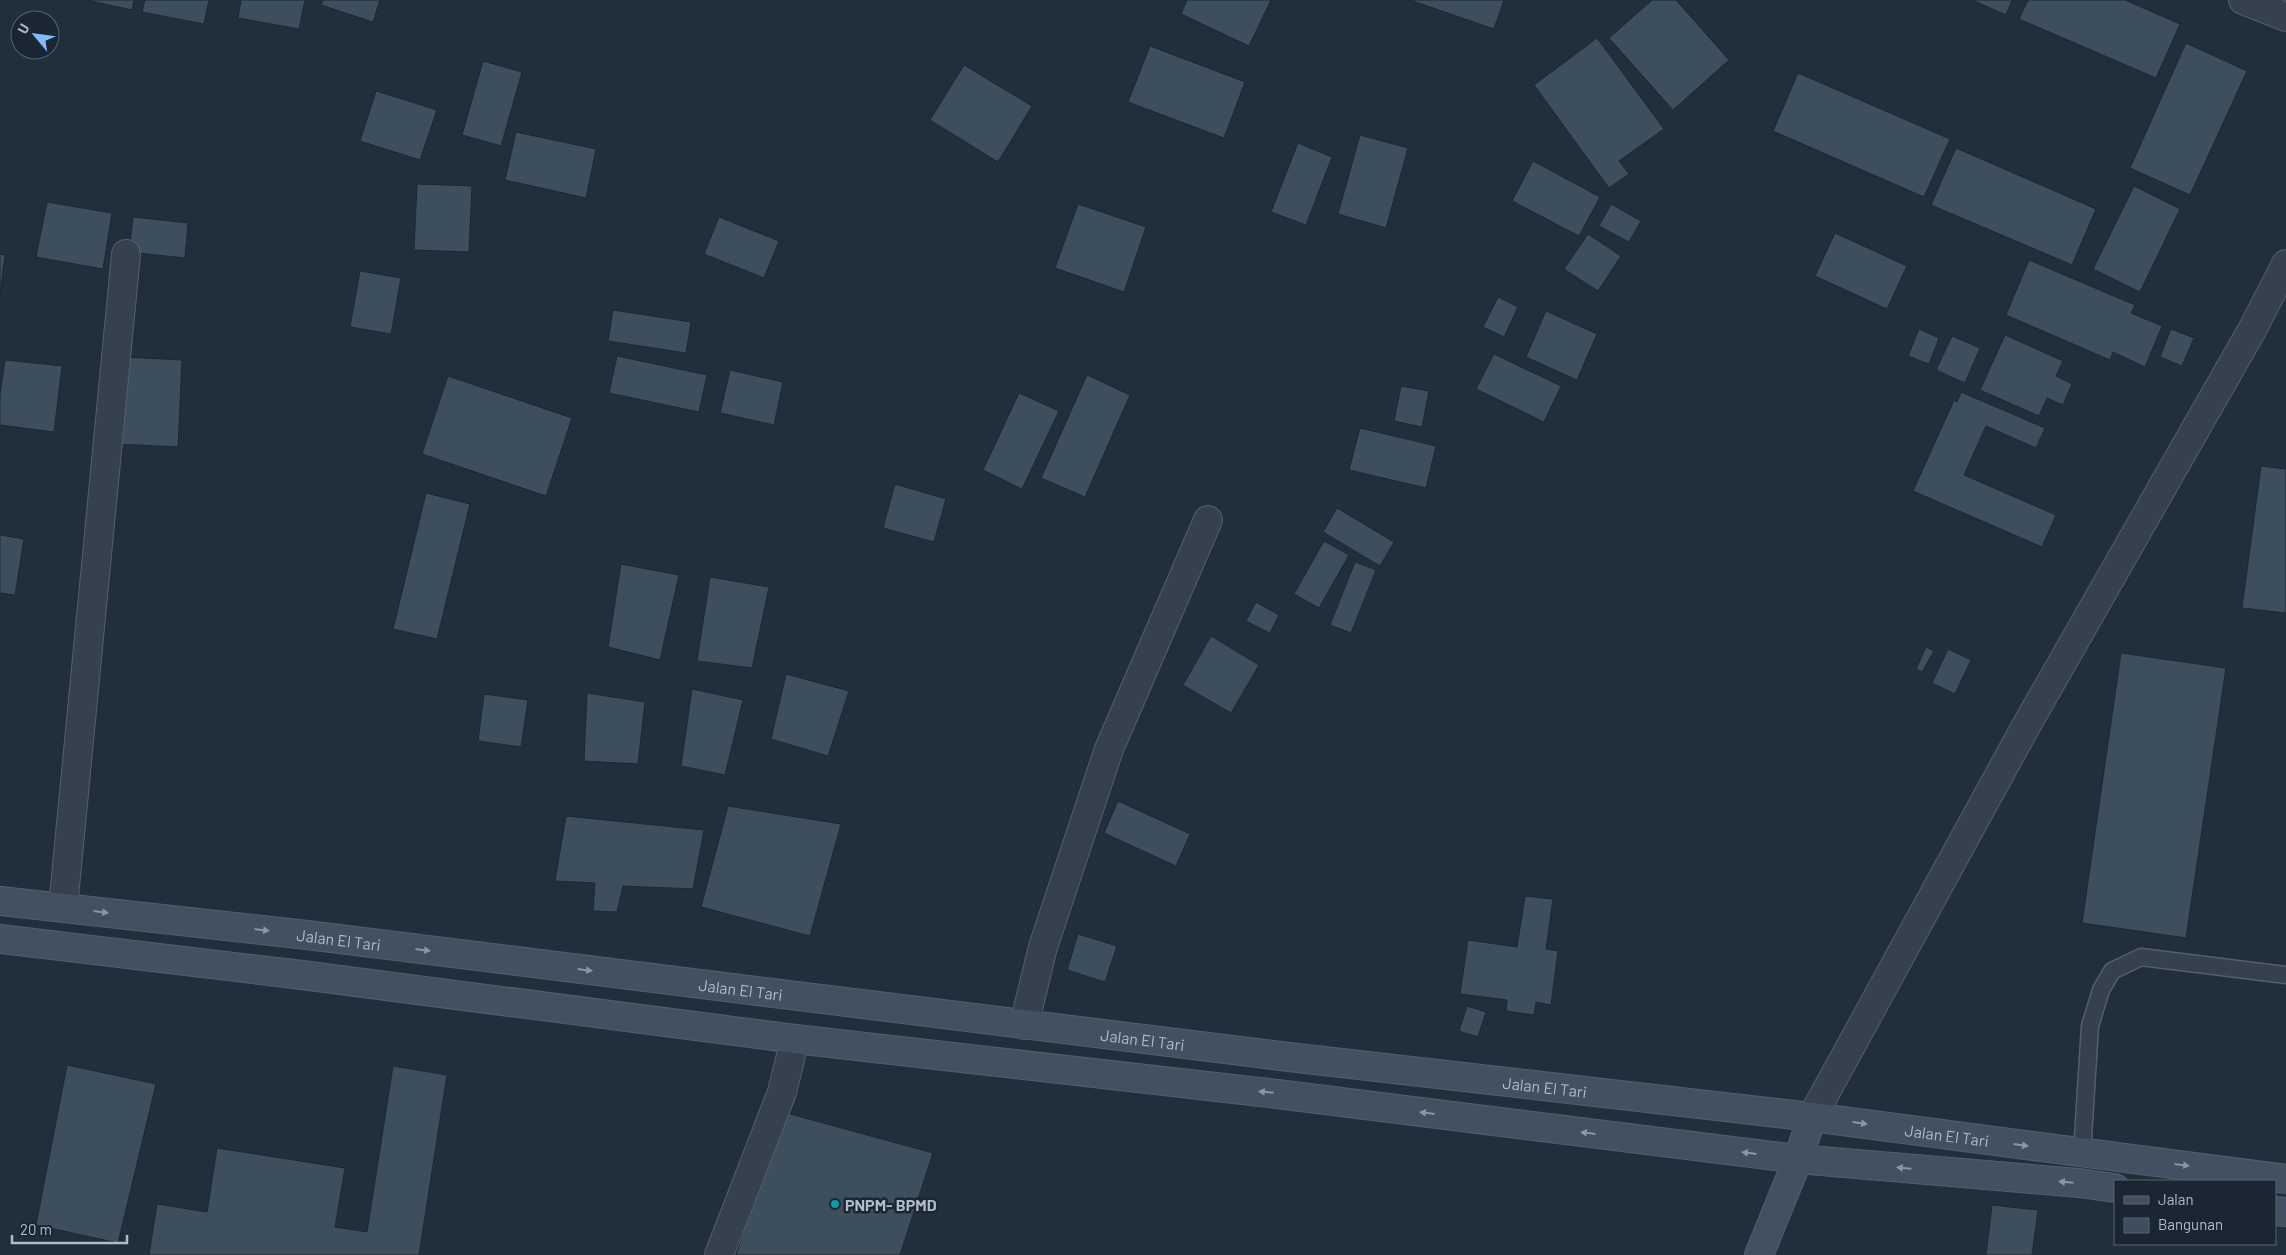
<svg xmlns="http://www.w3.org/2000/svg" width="2286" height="1255" font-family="Barlow,sans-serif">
  <rect width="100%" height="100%" fill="#212f3d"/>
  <g fill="#3d4e5d" stroke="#1c2834">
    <polygon points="86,0 134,0 132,10"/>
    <polygon points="145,0 209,0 204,24 142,12"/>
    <polygon points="241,0 305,0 299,29 238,18"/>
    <polygon points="323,0 380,0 373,22 321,5"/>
    <polygon points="1187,0 1271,0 1249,46 1181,14"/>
    <polygon points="1410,0 1504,0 1494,29"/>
    <polygon points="1652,0 1676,0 1729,60 1673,110 1609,38"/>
    <polygon points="1972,0 2012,0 2006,15"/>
    <polygon points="2028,0 2125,0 2180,24 2156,78 2019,19"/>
    <polygon points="1597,38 1664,129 1619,161 1629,174 1609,188 1534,85"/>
    <polygon points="2186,43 2247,71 2190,195 2130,168"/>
    <polygon points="1150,46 1245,82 1224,138 1128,102"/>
    <polygon points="483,61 522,72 501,146 462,135"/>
    <polygon points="964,65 1032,106 998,162 930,120"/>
    <polygon points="1798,73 1950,139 1924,197 1773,131"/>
    <polygon points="376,91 437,110 420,160 360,141"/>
    <polygon points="516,132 596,149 586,198 505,180"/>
    <polygon points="1360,135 1408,148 1386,228 1338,214"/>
    <polygon points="1298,143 1332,157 1306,225 1271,212"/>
    <polygon points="1956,148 2096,209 2072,265 1931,205"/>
    <polygon points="1533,161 1600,197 1579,236 1512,201"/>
    <polygon points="417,184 472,186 469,252 414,250"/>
    <polygon points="2134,186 2180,209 2140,292 2093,269"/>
    <polygon points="47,202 112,213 103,269 36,257"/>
    <polygon points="1078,204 1146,227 1124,292 1055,268"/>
    <polygon points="1611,204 1641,221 1629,242 1599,226"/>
    <polygon points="133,217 188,223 185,258 129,252"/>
    <polygon points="719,217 779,241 764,278 704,254"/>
    <polygon points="1835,233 1907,266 1887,309 1815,276"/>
    <polygon points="1588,234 1621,256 1598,291 1564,269"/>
    <polygon points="0,254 5,255 0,294"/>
    <polygon points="2029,260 2135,305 2131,313 2162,326 2145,367 2113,352 2110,360 2006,315"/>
    <polygon points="360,271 401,278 391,334 350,327"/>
    <polygon points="1498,297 1518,307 1504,337 1483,327"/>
    <polygon points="613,310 691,322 686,353 608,341"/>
    <polygon points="1546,311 1597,334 1577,380 1526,357"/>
    <polygon points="1919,329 1939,338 1929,364 1908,356"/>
    <polygon points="2171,329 2194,338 2182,366 2160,357"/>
    <polygon points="2005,335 2063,361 2056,376 2072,384 2063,405 2047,398 2039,416 1980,390"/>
    <polygon points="1952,336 1980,348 1965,383 1936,370"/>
    <polygon points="1494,354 1561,386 1544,422 1476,389"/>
    <polygon points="617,356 707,375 699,412 609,393"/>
    <polygon points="123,357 182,360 178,447 118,444"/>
    <polygon points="5,360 62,366 54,432 0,425 0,394"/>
    <polygon points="730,370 783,382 774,425 720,413"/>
    <polygon points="1087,375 1130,395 1085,497 1041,478"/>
    <polygon points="448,376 572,418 546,496 422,454"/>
    <polygon points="1401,386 1429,391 1422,427 1394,421"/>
    <polygon points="1961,392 2045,428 2036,448 1986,426 1964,475 2056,515 2042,547 1913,491 1954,400 1957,402"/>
    <polygon points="1019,393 1059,411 1022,489 983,470"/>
    <polygon points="1360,428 1436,446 1426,488 1349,470"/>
    <polygon points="2261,466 2286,469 2286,613 2242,608"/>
    <polygon points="895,484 946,499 934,542 883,528"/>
    <polygon points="426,493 470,504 437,639 393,629"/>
    <polygon points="1337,508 1394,542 1380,566 1323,532"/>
    <polygon points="0,535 24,539 15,595 0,593"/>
    <polygon points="1324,541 1349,555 1319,608 1294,594"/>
    <polygon points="1355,562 1376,570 1351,633 1330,625"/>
    <polygon points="621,564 679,575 660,660 608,647"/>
    <polygon points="710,577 769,587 752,668 697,661"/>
    <polygon points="1256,602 1279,615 1270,633 1246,621"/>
    <polygon points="1211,636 1259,665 1231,713 1183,685"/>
    <polygon points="1926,647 1934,651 1922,672 1916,669"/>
    <polygon points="1948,649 1971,660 1955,694 1932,683"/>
    <polygon points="2121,653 2226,668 2186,938 2082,923"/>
    <polygon points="786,674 849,691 828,756 771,739"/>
    <polygon points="692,689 743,700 725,775 681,766"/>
    <polygon points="587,693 645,702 638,764 584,761"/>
    <polygon points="484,694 528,700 521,747 478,741"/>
    <polygon points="1118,801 1190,834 1176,866 1104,833"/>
    <polygon points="728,806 841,824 810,936 701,907"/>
    <polygon points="566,816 704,830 693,889 623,886 617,912 593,911 595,883 555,881"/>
    <polygon points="1525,896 1553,899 1546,949 1558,951 1551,1005 1536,1002 1534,1015 1506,1011 1507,1000 1460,994 1468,940 1517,947"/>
    <polygon points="1078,934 1117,946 1105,982 1067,970"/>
    <polygon points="1467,1006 1486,1012 1478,1037 1459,1031"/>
    <polygon points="67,1065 156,1084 118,1243 36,1225"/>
    <polygon points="393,1066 447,1075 419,1255 149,1255 157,1204 207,1212 217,1148 345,1168 335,1227 367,1232"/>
    <polygon points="783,1112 933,1153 900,1255 736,1255"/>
    <polygon points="1992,1205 2038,1210 2032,1255 1986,1255"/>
  </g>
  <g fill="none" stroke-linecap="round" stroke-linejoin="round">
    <defs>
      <polyline id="lane" points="2082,1153 2090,1026 2101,990 2112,971 2141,957 2286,975"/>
      <g id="street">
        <polyline points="2243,0 2286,17"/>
        <polyline points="63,907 126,254"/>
        <polyline points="1024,1025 1043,947 1109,749 1208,520"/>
        <polyline points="1812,1117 2026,726 2252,330 2286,264"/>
        <polyline points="719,1255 782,1092 795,1039"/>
      </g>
      <g id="secondary">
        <path id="s1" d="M 0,901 L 307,935 L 1289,1057 L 1812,1117 L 2286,1179"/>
        <polyline points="0,939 302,975 795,1039 1277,1094 1798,1159 2079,1183 2115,1188"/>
        <polyline points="2275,1211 2286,1212"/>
        <polyline points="1759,1255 1798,1159 1812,1117"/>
      </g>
    </defs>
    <use href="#lane" stroke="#535f6b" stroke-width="19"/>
    <use href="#street" stroke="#535f6b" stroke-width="30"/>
    <use href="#secondary" stroke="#535f6b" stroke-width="30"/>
    <use href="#lane" stroke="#35414d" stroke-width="16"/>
    <use href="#street" stroke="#35414d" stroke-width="28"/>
    <use href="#secondary" stroke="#435061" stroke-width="28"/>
  </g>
  <defs><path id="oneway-solid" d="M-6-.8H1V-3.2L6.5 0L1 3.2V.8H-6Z" transform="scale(1.25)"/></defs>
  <g fill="#8a96a5">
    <use href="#oneway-solid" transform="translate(101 912) rotate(7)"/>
    <use href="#oneway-solid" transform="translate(262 930) rotate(7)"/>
    <use href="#oneway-solid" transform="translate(423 950) rotate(7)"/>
    <use href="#oneway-solid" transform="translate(585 970) rotate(7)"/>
    <use href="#oneway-solid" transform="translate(1266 1092) rotate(-174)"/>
    <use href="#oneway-solid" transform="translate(1427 1113) rotate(-173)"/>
    <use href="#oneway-solid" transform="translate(1860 1123) rotate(8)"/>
    <use href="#oneway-solid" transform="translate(1588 1133) rotate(-173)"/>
    <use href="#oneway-solid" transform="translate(2021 1145) rotate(8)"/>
    <use href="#oneway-solid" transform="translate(1749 1153) rotate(-173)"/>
    <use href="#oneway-solid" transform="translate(2182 1165) rotate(7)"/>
    <use href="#oneway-solid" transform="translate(1904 1168) rotate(-175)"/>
    <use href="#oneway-solid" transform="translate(2066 1182) rotate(-175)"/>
  </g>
  <circle fill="#0f9aa8" stroke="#1a2632" stroke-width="2" cx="835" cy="1204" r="5"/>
  <g text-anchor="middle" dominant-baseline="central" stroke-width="5" stroke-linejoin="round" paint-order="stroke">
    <g font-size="16" fill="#b0bcc9" stroke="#1a2632">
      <text stroke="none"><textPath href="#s1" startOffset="341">Jalan El Tari</textPath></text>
      <text stroke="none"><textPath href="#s1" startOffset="746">Jalan El Tari</textPath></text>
      <text stroke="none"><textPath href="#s1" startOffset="1151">Jalan El Tari</textPath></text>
      <text stroke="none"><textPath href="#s1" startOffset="1556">Jalan El Tari</textPath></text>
      <text stroke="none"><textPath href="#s1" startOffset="1961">Jalan El Tari</textPath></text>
    </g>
    <g font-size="16" font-weight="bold" fill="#b0bcc9" stroke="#1a2632" text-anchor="start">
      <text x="845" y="1204">PNPM- BPMD</text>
    </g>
  </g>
  <rect x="2114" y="1180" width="162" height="65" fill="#1a2632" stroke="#56626e"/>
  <rect x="2124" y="1196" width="25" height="8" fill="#435061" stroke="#56626e"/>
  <text x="2158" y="1205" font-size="15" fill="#b0bcc9">Jalan</text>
  <rect x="2124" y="1218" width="25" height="15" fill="#3d4e5d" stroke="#56626e"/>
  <text x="2158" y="1230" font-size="15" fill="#b0bcc9">Bangunan</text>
  <g transform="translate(35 35) rotate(299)"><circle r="24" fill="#1a2632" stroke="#56626e"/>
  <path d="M0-4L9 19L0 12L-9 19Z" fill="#7fbbff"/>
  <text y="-8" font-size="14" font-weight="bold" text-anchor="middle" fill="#b0bcc9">U</text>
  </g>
  <path d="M12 1235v8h115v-8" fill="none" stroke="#b0bcc9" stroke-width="2.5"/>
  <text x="20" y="1235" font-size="15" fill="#b0bcc9" stroke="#1a2632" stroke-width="4" paint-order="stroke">20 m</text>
</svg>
